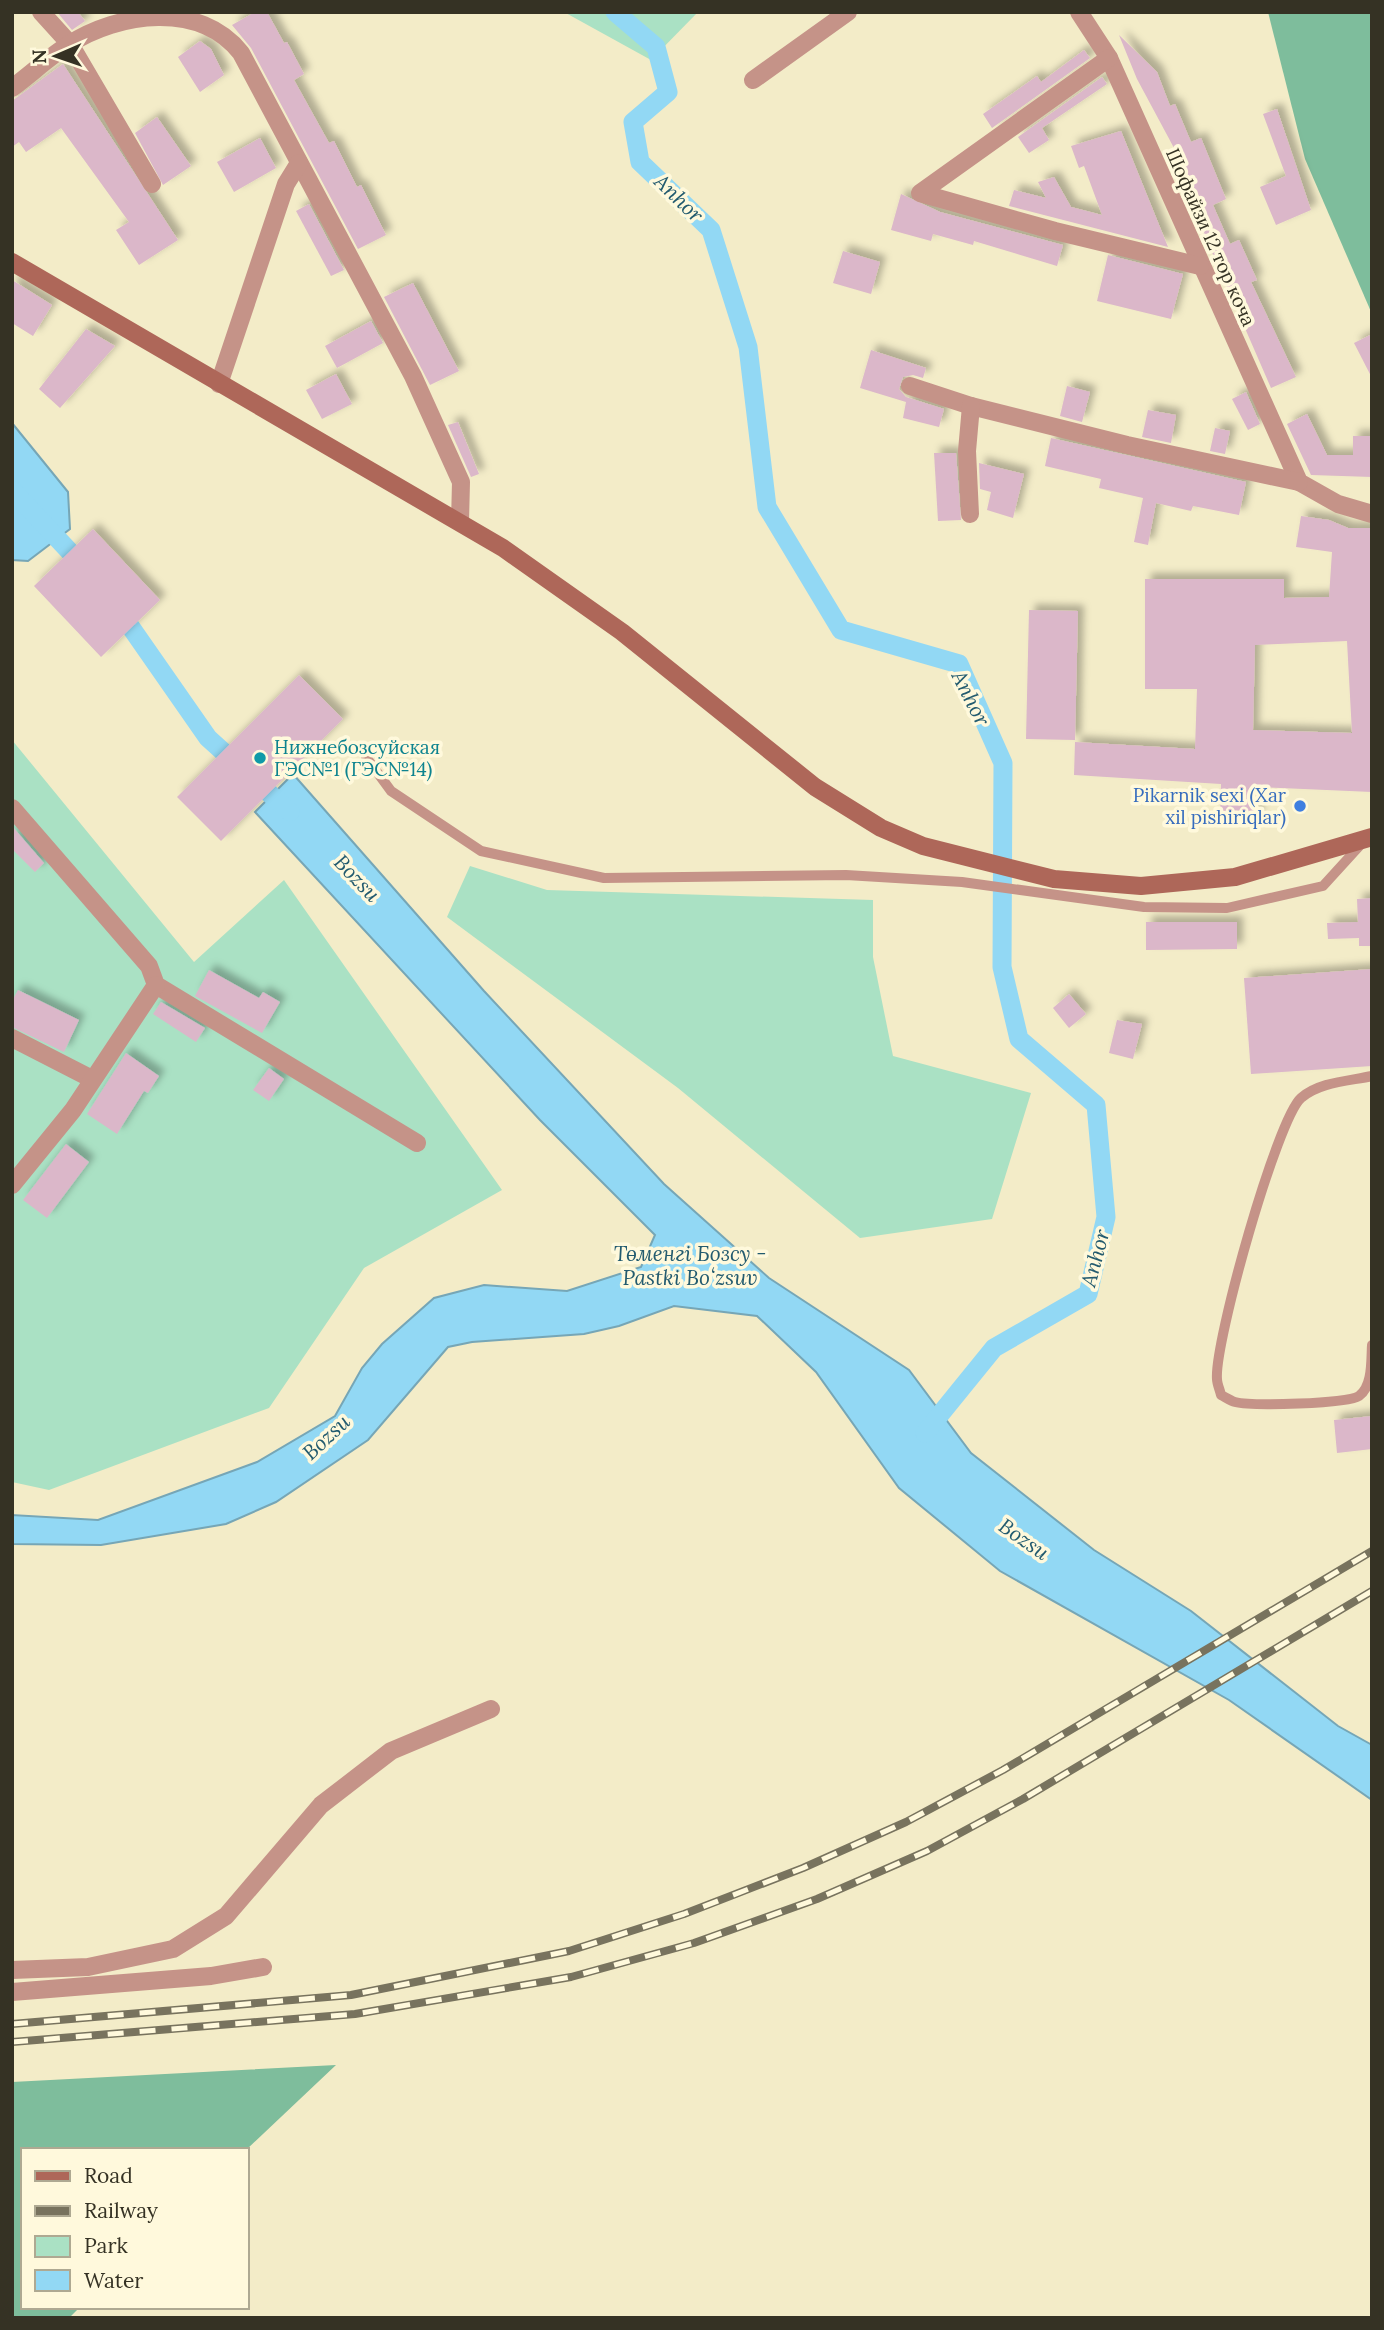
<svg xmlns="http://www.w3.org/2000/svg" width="1384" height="2330" font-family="Lora,serif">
  <defs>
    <filter id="shadow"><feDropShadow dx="6" dy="-6" stdDeviation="3.5" flood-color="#0004"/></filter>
  </defs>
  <rect width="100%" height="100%" fill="#f3ecc8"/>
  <g fill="#aae1c4">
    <polygon points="564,12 698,12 651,60"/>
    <polygon points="12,740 194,962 284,880 502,1190 364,1268 269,1408 49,1490 12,1482"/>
    <polygon points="470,866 547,890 873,900 873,957 893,1056 1031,1093 992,1219 860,1238 678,1088 447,917"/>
  </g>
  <g fill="#7ebd9c">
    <polygon points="1268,12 1372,12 1372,314 1305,159"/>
    <polygon points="336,2065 246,2150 23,2150 23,2307 80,2307 69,2318 12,2318 12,2082"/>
  </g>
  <g fill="#92d8f4" stroke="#76a6b6" stroke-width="2">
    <polygon points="12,423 68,492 70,529 28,561 12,560"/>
    <polygon points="293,774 484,991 664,1184 769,1278 909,1370 971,1453 1094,1550 1191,1611 1338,1726 1372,1745 1372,1800 1229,1700 1000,1571 899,1488 816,1372 757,1316 674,1306 619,1326 584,1334 472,1342 448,1347 368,1440 276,1502 226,1524 101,1545 12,1544 12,1515 98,1520 257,1462 335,1416 362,1368 382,1344 434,1298 484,1285 567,1291 641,1267 655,1235 540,1120 255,812"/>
  </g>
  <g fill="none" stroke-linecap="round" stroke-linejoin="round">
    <g stroke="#92d8f4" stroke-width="19">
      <polyline points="615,12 656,47 668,92 633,122 640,162 711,230 748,347 767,507 841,630 959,664 1003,763 1002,967 1019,1039 1096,1105 1106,1217 1088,1294 994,1348 925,1433"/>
      <polyline points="12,490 86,569"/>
      <polyline points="116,606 208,738 290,812"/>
    </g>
  </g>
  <g fill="#dbb7c9" fill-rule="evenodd" filter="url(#shadow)">
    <polygon points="57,12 78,12 85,21 72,30"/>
    <polygon points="255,12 267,12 284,43 287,42 304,74 294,80 329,143 334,141 357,187 361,185 386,235 358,249 251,48 232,25"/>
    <polygon points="1119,35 1157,72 1170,106 1175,104 1191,142 1201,138 1226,199 1213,205 1230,244 1239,240 1257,280 1251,282 1296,377 1271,388 1174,165 1181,161 1137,79"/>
    <polygon points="200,41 211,49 224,75 200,92 178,57"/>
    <polygon points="1084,50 1090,58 992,128 983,114 1037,76 1041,82"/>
    <polygon points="63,64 178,240 139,265 116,230 129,222 61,128 26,152 19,142 12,147 12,101"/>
    <polygon points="1102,77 1107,84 1042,128 1049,140 1029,153 1018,137"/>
    <polygon points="1277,109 1311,210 1276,225 1260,187 1286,176 1263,114"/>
    <polygon points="157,117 191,166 163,185 135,133"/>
    <polygon points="1121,131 1168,247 1009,206 1014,190 1046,198 1038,182 1054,177 1071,207 1102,215 1084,166 1079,168 1071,146"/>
    <polygon points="260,138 276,168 234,192 217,162"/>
    <polygon points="901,194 940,212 1063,245 1057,266 974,241 973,245 933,234 931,241 891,230"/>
    <polygon points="309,204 344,270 331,276 296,211"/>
    <polygon points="843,251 880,262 871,294 833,283"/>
    <polygon points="1108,255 1183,274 1171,319 1097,301"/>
    <polygon points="12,280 52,305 33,336 12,323"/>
    <polygon points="413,283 459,371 430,385 384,297"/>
    <polygon points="371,321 383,343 337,368 325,346"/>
    <polygon points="86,329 115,346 60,408 39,389"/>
    <polygon points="1372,334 1372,378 1354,343"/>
    <polygon points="871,350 926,368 923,378 913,375 903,377 899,389 906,397 944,409 939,427 903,418 906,402 860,388"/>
    <polygon points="336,374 352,404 322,419 306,390"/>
    <polygon points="1067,386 1090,392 1082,422 1060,416"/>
    <polygon points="1246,392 1260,424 1248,430 1232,399"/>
    <polygon points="1148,410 1176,415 1171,443 1142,437"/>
    <polygon points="1307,414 1327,455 1353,455 1353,436 1372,436 1372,477 1311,475 1287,424"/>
    <polygon points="458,422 479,474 471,477 448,425"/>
    <polygon points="1215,428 1230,431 1225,454 1210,451"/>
    <polygon points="1051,438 1246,482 1239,515 1193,506 1191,511 1156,503 1148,545 1134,542 1143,498 1099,488 1101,479 1045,466"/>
    <polygon points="934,453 956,453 961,520 938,521"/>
    <polygon points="979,463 1024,474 1013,518 987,510 991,492 980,489"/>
    <path d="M 1301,516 L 1329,520 L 1348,528 L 1372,528 L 1372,792 L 1258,787 L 1257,818 L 1220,817 L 1221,784 L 1074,775 L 1075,742 L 1195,749 L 1197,689 L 1145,689 L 1145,579 L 1284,579 L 1284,598 L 1329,597 L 1332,552 L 1296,547 ZM 1347,641 L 1352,733 L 1253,730 L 1255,645 Z"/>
    <polygon points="93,529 160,600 101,657 34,586"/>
    <polygon points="1029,610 1078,611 1075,740 1026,739"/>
    <polygon points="299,675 343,719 221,841 177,797"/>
    <polygon points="12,826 44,863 35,872 12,849"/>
    <polygon points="1372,898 1372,946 1359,946 1359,938 1328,939 1327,923 1358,922 1357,899"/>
    <polygon points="1146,922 1237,922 1237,949 1146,950"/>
    <polygon points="1372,969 1372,1066 1251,1074 1244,978"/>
    <polygon points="209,970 259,998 263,992 280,1002 262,1033 195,996"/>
    <polygon points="18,990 79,1020 64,1052 12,1027 12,1001"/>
    <polygon points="1069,994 1086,1014 1069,1028 1053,1008"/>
    <polygon points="161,1002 205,1028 196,1042 153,1014"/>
    <polygon points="1117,1020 1142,1024 1133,1059 1109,1053"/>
    <polygon points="126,1053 159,1076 148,1093 144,1091 117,1134 87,1114"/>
    <polygon points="269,1068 284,1079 269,1101 253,1090"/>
    <polygon points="66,1144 89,1162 47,1218 23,1200"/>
    <polygon points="1372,1416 1372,1449 1337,1453 1334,1420"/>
  </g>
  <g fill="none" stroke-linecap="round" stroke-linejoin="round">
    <g stroke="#c59388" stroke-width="10">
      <polyline points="366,757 391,791 481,851 604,878 846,875 962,882 1144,907 1227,908 1323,886 1364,841"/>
      <path d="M 1372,1076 C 1349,1081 1319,1082 1301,1098 C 1277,1119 1214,1343 1217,1379 C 1217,1384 1220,1390 1221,1395 C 1225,1397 1231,1401 1235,1402 C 1251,1406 1348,1404 1359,1396 C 1373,1386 1371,1360 1372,1345"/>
    </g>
    <g stroke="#c59388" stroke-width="18">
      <polyline points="41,12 70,44 152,184"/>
      <polyline points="1079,12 1109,58 1299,482 1338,504 1372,514"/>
      <polyline points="1109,58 920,193 1055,231 1200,266"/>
      <polyline points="753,80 848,12"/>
      <path d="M 12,88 C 31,74 49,57 68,45 C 119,12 200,1 241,53 L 413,376 L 461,482 L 460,522"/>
      <polyline points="219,384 286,184 299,163"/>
      <polyline points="910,386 971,406 1127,445 1299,482"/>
      <polyline points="970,514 967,451 971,406"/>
      <polyline points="12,808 149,966 156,985 417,1143"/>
      <polyline points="12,1038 92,1079"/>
      <polyline points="12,1185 73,1110 156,985"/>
      <polyline points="12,1970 88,1967 173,1949 226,1916 321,1805 391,1751 491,1709"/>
      <polyline points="12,1992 211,1976 263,1967"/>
    </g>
    <polyline stroke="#ae6759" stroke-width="18" points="12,262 503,548 622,632 815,787 881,828 923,846 1054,879 1141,886 1235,877 1372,837"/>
    <defs>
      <g id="rail">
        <polyline points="12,2024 351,1995 569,1951 684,1914 803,1868 906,1822 1003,1770 1372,1551"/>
        <polyline points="12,2042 355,2014 571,1977 694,1943 817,1899 927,1851 1023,1799 1372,1591"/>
      </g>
    </defs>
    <use href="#rail" stroke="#78735e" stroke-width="8"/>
    <use href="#rail" stroke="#fff9dc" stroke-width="5" stroke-dasharray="16" stroke-linecap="butt"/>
  </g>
  <circle fill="#0f9aa8" stroke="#fff9dc" stroke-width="2.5" cx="260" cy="758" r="7"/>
  <circle fill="#3f7fe0" stroke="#fff9dc" stroke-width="2.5" cx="1300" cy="806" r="7"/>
  <g text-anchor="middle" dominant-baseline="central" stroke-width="7" stroke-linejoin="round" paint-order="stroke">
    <g font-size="19" fill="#353224" stroke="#fff9dc">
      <text transform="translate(1211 237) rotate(66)">Шофайзи 12 тор коча</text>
    </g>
    <g font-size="19" fill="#0d838f" stroke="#fff9dc" text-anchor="start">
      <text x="274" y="747">Нижнебозсуйская<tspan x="274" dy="22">ГЭС№1 (ГЭС№14)</tspan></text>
    </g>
    <g font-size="19" fill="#366cbe" stroke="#fff9dc" text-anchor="end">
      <text x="1286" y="795">Pikarnik sexi (Xar<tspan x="1286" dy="22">xil pishiriqlar)</tspan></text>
    </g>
    <g font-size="21" font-style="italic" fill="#235b6f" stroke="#fff9dc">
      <text transform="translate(679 198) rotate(44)">Anhor</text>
      <text transform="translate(971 698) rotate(63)">Anhor</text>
      <text transform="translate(357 878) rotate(46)">Bozsu</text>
      <text x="690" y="1253">Төменгі Бозсу -<tspan x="690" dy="24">Pastki Boʻzsuv</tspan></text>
      <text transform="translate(1095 1258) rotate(-75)">Anhor</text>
      <text transform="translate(326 1437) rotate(-43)">Bozsu</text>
      <text transform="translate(1024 1539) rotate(35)">Bozsu</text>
    </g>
  </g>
  <rect width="1384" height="2330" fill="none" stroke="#353224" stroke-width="28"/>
  <rect x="21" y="2148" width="228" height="161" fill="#fff9dc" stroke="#aea992" stroke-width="2"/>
  <rect x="35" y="2171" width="35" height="10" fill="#ae6759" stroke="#aea992" stroke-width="2"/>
  <text x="84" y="2183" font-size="21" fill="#353224">Road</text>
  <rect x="35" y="2206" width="35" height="10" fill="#78735e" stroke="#aea992" stroke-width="2"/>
  <text x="84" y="2218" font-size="21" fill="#353224">Railway</text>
  <rect x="35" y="2236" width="35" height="21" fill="#aae1c4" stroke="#aea992" stroke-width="2"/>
  <text x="84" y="2253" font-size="21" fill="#353224">Park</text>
  <rect x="35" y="2270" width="35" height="21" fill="#92d8f4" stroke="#aea992" stroke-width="2"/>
  <text x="84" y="2288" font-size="21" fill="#353224">Water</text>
  <g transform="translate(56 56) rotate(268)" stroke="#fff9dc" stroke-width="5" paint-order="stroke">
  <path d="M0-5L12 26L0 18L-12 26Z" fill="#353224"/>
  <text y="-10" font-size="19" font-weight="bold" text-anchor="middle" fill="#353224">N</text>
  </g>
</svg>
